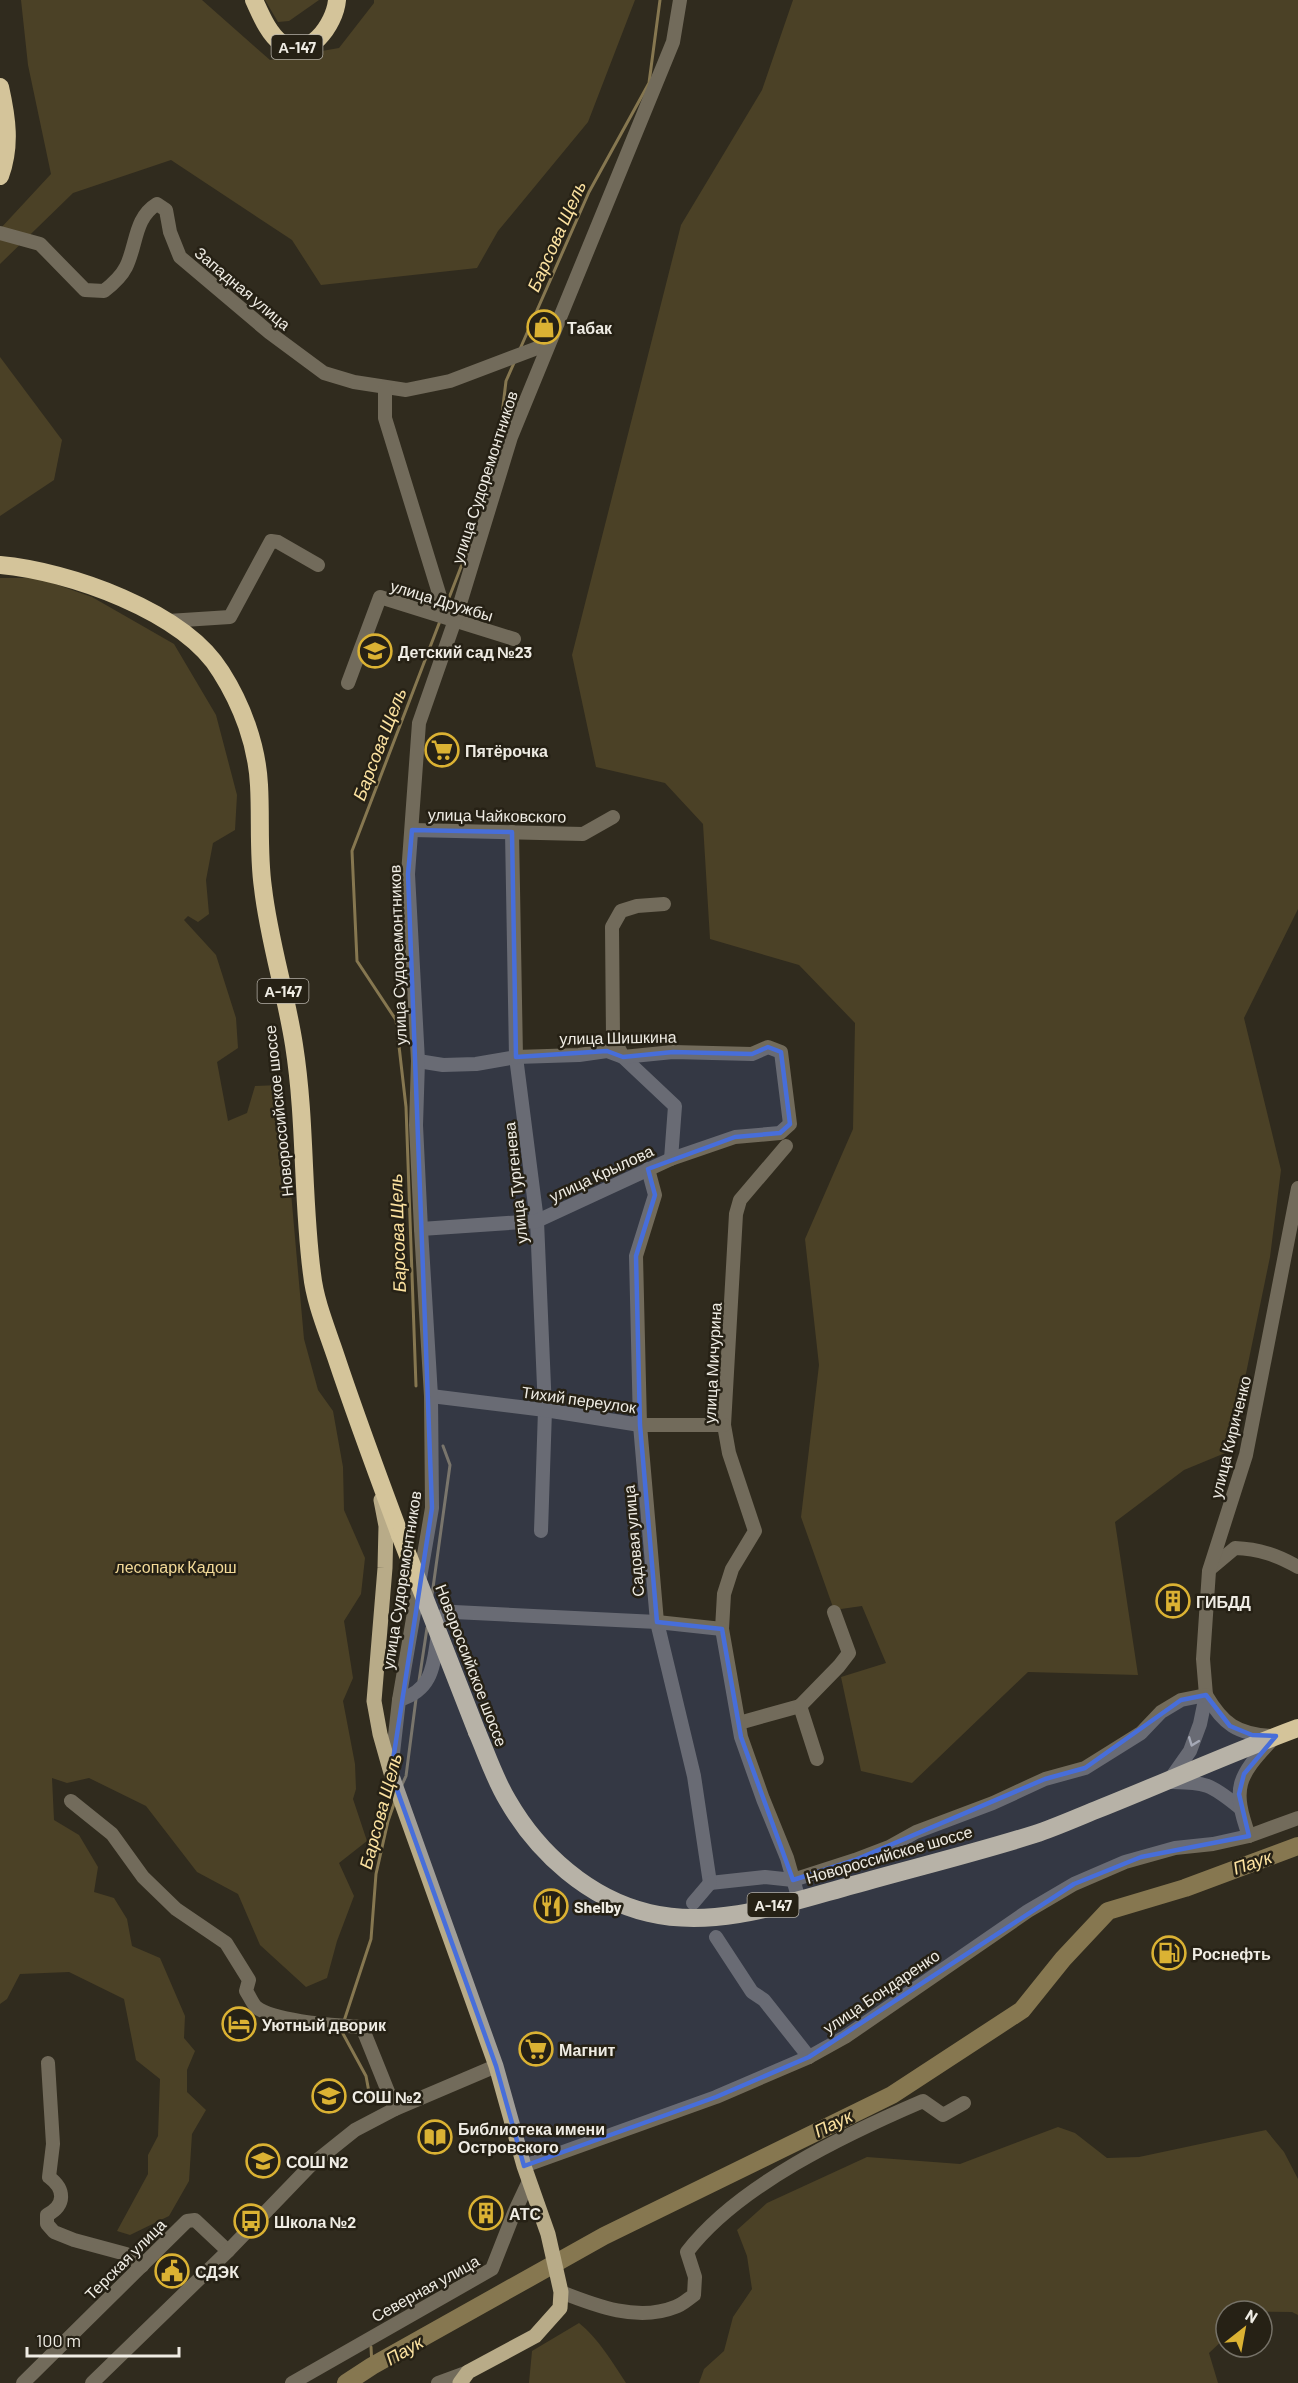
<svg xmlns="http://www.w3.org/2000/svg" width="1298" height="2383" font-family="Barlow,sans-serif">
  <rect width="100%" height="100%" fill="#302b1e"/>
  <g fill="#4b4126">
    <polygon points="21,0 202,0 270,60 339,48 374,3 374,0 635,0 588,122 498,231 477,268 321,285 292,240 171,160 73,193 0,264 0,229 51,174 28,65"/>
    <polygon points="265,0 319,0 289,21 278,22"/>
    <polygon points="793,0 1298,0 1298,909 1244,1018 1281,1170 1270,1257 1230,1451 1184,1470 1115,1522 1138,1675 1028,1672 912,1783 861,1771 841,1677 886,1663 862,1606 834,1610 801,1517 819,1365 805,1239 853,1129 855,1023 799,965 710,939 703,824 665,783 596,767 572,655 681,225 762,90"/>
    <polygon points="0,357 62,440 54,480 0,516"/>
    <polygon points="0,578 38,578 92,597 174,644 216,715 237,795 235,830 213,843 206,880 209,914 198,922 188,916 184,920 216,955 236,1018 238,1048 217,1062 228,1121 247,1113 255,1086 280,1085 282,1091 304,1339 318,1390 333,1411 343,1467 344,1510 365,1558 361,1594 344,1621 353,1678 343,1701 355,1764 356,1789 353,1799 367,1841 339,1863 354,1896 337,1941 327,1978 306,1987 260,1945 238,1894 197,1872 146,1806 89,1778 67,1783 52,1778 54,1820 79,1835 98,1867 94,1892 114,1898 127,1919 132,1946 160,1958 185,2016 184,2038 195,2051 187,2070 187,2092 206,2110 192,2134 189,2181 169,2216 130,2235 117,2231 148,2174 148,2155 158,2136 160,2079 136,2060 124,1999 69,1972 20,1974 7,1999 0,2004"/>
    <polygon points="1058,2127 1075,2133 1107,2158 1139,2157 1266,2130 1284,2152 1298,2179 1298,2315 1292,2312 1226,2311 1226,2337 1209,2353 1218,2383 699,2383 704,2369 724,2351 733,2317 752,2289 747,2256 737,2230 767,2203 867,2157 960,2164"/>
    <path d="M 579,2323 C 599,2339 612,2362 626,2383 L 529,2383 L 532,2351 Z"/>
  </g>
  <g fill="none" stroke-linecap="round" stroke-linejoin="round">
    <g stroke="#867750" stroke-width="3">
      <polyline points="520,349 589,192 649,83 660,0"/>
      <polyline points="496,465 506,381 514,363"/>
      <polyline points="447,603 478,523"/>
      <polyline points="416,1386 406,1107 396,1020 357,961 352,851 440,621"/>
      <polyline points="432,1595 450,1465 443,1446"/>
      <polyline points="419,1681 427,1628"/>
      <polyline points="401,1787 406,1776 416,1699"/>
      <polyline points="344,2021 371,1939 376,1874 388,1821 395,1801"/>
      <polyline points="341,2030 366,2076 371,2103"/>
      <polyline points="371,2347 372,2366"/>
    </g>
    <polyline stroke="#867750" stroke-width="18" points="346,2383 372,2366 604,2236 892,2095 1022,2010 1063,1959 1108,1911 1185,1888 1298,1846"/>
    <g stroke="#726b5b" stroke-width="14">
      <path d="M 0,233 L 40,244 L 85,290 L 104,291 C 113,284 121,277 126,267 C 137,245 134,218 157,204 L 166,210 L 170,232 L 180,257 L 270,333 L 324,373 L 354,382 L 406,390 L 450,381 L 548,344"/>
      <polyline points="385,388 385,418 446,616"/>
      <polyline points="168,621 230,617 271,541 278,542 318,565"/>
      <polyline points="348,683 380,597 514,639"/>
      <polyline points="412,830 583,834 613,817"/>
      <polyline points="512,832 516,1057 537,1221 545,1410 541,1531"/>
      <polyline points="664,904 637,906 621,911 612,927 613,1037 623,1057 675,1106 671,1159"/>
      <polyline points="418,1061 443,1065 476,1064 516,1057 579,1055 607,1051 623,1057 673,1052 752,1054 768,1047 781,1052 790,1124 780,1133 735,1137 671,1159 537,1221 421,1229"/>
      <polyline points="786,1146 740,1200 736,1214 724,1425 729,1453 755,1531 732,1569 724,1594 722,1629 741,1737 763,1799 787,1858 799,1900"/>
      <polyline points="648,1169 655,1195 636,1256 640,1425 657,1622 694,1776 710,1883"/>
      <polyline points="431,1396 545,1410 640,1425 724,1425"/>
      <path d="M 1210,1569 L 1235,1548 C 1259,1549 1277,1555 1298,1567"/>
      <path d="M 1206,1695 C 1223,1724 1237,1734 1271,1736"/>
      <path d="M 399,1700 C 440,1688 432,1654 441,1619 L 445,1614 L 454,1612 L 657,1622 L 722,1629"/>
      <polyline points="739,1723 800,1706"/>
      <polyline points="817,1759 800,1706 839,1666 849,1653 834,1612"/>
      <polyline points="391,1771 399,1700 432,1508 431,1396 421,1229 416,1125 418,1061 408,874 419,723 455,620 511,437 673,42 680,0"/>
      <polyline points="1171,1778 1190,1751 1200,1724 1206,1695 1203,1659 1209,1571 1246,1455 1298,1188"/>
      <path d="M 1168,1782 C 1206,1783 1208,1782 1239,1807"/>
      <path d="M 71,1801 L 112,1834 L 143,1877 L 176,1909 L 226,1943 L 249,1980 L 246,1991 C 249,1995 252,2003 256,2007 C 275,2022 336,2025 362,2027 L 395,2109"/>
      <path d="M 1249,1836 C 1232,1788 1237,1777 1272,1740"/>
      <polyline points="710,1883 765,1877 793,1880 855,1860 889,1847 916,1832 993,1803 1045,1779 1085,1768 1141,1733 1161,1712 1181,1700 1206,1695"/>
      <polyline points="693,1903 710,1883"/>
      <polyline points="716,1937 752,1992 764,2000 809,2057"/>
      <path d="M 48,2063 L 53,2144 L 49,2177 C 65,2189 66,2205 47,2215 L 47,2224 L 54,2232 L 74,2240 L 126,2254 L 142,2266"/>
      <polyline points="524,2166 716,2097 809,2057 845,2037 1028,1911 1074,1884 1125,1862 1175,1848 1213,1844 1249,1836 1298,1818"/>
      <path d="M 561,2292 C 596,2306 638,2322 675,2307 C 682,2305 688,2299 694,2295 L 695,2277 L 687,2252 C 738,2185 846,2134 923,2101 L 943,2115 L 964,2103"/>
      <polyline points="23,2383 187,2221 195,2220 228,2251"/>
      <polyline points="92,2383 228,2251 310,2166 355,2130 395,2109 496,2066"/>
      <polyline points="292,2383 492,2269 514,2213 529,2181"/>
      <polyline points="438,2383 468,2372"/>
    </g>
    <polyline stroke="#b8ab88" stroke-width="15" points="381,1500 386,1526 385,1568 374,1701 380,1734 391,1773 496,2066 524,2166 548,2234 561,2292 560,2308 535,2336 468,2372 460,2383"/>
    <g stroke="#d4c49a" stroke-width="18">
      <path d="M 254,0 C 261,15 268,33 281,43 C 308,63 335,24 337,0"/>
      <path d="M 0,87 C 7,118 11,146 0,176"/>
      <path d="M 0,565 C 68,571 184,611 221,672 C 242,705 257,745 259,785 C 261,819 258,854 263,888 C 269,941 286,993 294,1045 C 306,1121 302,1199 312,1274 C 315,1302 327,1330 336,1357 C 356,1417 378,1476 400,1535"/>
      <path d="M 477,1732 C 487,1755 495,1780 508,1801 C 538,1853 589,1899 649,1913 C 716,1929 788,1903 853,1885 C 913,1868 975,1853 1035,1834 C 1056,1827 1076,1818 1096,1810 C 1164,1783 1230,1753 1298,1728"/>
    </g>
    <polyline stroke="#d4c49a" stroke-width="18" points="400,1535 477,1732"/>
  </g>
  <defs><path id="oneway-chevron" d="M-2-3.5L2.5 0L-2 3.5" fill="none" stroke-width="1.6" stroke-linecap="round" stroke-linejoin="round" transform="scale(1.5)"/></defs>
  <use stroke="#bdb8ad" href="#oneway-chevron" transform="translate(1193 1742) rotate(111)"/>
  <path fill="#476eda" fill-opacity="0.2" stroke="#476eda" stroke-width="4.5" stroke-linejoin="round" d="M 412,830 L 512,832 L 516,1057 L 607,1051 L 623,1057 L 673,1052 L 752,1054 L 768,1047 L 781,1052 L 790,1124 L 780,1133 L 735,1137 L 648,1169 L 655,1195 L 636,1256 L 640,1425 L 657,1622 L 722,1629 L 741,1737 L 793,1880 L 855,1860 L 1045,1779 L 1085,1768 L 1181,1700 L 1206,1695 L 1230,1726 L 1252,1735 L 1276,1736 L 1244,1774 L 1239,1794 L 1249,1836 L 1141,1857 L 1074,1884 L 809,2057 L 716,2097 L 524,2166 L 496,2066 L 391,1773 L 432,1508 L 408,874 Z"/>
  <defs>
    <symbol id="shop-ring" viewBox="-11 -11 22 22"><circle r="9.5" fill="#262115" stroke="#dbb233" stroke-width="1.5"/><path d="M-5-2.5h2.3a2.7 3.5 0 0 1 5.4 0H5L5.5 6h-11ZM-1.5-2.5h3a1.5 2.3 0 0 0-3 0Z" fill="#dbb233"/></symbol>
    <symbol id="school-ring" viewBox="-11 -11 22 22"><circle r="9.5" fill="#262115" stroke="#dbb233" stroke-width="1.5"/><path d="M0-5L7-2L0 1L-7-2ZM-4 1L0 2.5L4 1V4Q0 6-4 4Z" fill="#dbb233"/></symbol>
    <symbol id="supermarket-ring" viewBox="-11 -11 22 22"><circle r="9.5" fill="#262115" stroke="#dbb233" stroke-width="1.5"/><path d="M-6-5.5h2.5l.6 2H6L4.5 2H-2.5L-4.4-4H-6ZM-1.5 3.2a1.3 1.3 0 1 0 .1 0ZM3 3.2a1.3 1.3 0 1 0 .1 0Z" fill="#dbb233"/></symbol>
    <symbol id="building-ring" viewBox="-11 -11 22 22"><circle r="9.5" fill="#262115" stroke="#dbb233" stroke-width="1.5"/><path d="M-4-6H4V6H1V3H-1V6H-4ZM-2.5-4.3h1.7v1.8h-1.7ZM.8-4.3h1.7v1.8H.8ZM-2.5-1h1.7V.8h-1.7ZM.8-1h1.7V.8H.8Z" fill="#dbb233"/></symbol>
    <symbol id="restaurant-ring" viewBox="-11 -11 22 22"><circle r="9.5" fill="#262115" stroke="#dbb233" stroke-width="1.5"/><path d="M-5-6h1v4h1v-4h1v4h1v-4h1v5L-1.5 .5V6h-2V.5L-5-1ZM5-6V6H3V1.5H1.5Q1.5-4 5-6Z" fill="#dbb233"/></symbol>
    <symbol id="fuel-ring" viewBox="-11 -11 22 22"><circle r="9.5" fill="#262115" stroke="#dbb233" stroke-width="1.5"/><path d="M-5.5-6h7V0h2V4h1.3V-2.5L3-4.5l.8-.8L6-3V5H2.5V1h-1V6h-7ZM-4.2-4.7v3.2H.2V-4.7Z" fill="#dbb233"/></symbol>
    <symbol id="hotel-ring" viewBox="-11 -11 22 22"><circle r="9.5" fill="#262115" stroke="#dbb233" stroke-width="1.5"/><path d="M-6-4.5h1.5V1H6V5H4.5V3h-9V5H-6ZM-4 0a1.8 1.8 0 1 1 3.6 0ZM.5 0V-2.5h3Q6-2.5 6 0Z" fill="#dbb233"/></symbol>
    <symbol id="library-ring" viewBox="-11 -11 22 22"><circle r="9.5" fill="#262115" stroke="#dbb233" stroke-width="1.5"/><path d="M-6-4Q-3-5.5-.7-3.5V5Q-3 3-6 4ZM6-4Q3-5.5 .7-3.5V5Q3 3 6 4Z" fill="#dbb233"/></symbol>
    <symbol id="bus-ring" viewBox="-11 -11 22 22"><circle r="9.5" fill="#262115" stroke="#dbb233" stroke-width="1.5"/><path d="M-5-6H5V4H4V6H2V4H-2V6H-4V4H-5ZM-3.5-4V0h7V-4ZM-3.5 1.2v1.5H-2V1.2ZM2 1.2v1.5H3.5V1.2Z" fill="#dbb233"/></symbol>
    <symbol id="civic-ring" viewBox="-11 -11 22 22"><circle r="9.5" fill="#262115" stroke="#dbb233" stroke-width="1.5"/><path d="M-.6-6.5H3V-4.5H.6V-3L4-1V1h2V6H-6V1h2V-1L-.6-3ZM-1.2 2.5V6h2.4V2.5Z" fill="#dbb233"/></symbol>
  </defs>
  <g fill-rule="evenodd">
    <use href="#shop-ring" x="525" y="308" width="38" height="38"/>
    <use href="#school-ring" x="356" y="632" width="38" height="38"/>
    <use href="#supermarket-ring" x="423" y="731" width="38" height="38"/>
    <use href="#building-ring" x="1154" y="1582" width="38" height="38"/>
    <use href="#restaurant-ring" x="532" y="1887" width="38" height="38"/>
    <use href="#fuel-ring" x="1150" y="1934" width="38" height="38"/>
    <use href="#hotel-ring" x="220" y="2005" width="38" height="38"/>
    <use href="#supermarket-ring" x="517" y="2030" width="38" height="38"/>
    <use href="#school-ring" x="310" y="2077" width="38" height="38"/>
    <use href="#library-ring" x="416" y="2118" width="38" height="38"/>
    <use href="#school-ring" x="244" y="2142" width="38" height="38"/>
    <use href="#building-ring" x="467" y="2194" width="38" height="38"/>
    <use href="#bus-ring" x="232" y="2202" width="38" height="38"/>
    <use href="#civic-ring" x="153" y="2252" width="38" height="38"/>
  </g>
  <g text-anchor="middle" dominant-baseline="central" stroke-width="5" stroke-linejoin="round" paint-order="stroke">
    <g fill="#262115" stroke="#b3afa6" stroke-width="1.5">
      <rect x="271.5" y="35" width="51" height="24" rx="4.5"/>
      <rect x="257.5" y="979" width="51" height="24" rx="4.5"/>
      <rect x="747.5" y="1893" width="51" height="24" rx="4.5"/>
    </g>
    <g font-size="15" font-weight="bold" fill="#efece4">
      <text x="297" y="47">А-147</text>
      <text x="283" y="991">А-147</text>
      <text x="773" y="1905">А-147</text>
    </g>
    <g font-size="16" fill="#efece4" stroke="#262115">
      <text transform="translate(243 288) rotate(40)">Западная улица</text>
      <text transform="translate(484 477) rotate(-72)">улица Судоремонтников</text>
      <text transform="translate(442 600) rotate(17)">улица Дружбы</text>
      <text transform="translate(497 815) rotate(1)">улица Чайковского</text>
      <text transform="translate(397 955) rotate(-92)">улица Судоремонтников</text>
      <text transform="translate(618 1037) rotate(-1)">улица Шишкина</text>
      <text transform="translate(278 1111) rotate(-96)">Новороссийское шоссе</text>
      <text transform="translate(601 1173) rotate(-25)">улица Крылова</text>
      <text transform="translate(515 1183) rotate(-96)">улица Тургенева</text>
      <text transform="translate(712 1363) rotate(-87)">улица Мичурина</text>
      <text transform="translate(579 1399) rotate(8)">Тихий переулок</text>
      <text transform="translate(1230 1437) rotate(-76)">улица Кириченко</text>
      <text transform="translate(633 1541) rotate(-95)">Садовая улица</text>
      <text transform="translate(401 1580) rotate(-81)">улица Судоремонтников</text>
      <text transform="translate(472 1665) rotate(69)">Новороссийское шоссе</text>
      <text transform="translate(889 1854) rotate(-16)">Новороссийское шоссе</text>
      <text transform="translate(881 1991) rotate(-34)">улица Бондаренко</text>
      <text transform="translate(125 2259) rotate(-45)">Терская улица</text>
      <text transform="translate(425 2288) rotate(-29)">Северная улица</text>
    </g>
    <g font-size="16" font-weight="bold" fill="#efece4" stroke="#262115" text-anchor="start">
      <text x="567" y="327">Табак</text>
      <text x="398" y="651">Детский сад №23</text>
      <text x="465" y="750">Пятёрочка</text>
      <text x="1196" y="1601">ГИБДД</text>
      <text x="574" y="1906">Shelby</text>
      <text x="1192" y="1953">Роснефть</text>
      <text x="262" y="2024">Уютный дворик</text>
      <text x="559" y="2049">Магнит</text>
      <text x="352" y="2096">СОШ №2</text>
      <text x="458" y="2128">Библиотека имени<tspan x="458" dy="18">Островского</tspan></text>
      <text x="286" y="2161">СОШ N2</text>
      <text x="509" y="2213">АТС</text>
      <text x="274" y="2221">Школа №2</text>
      <text x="195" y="2271">СДЭК</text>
    </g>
    <g font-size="16" fill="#f3da98" stroke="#262115">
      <text x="176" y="1566">лесопарк Кадош</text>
    </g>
    <g font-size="18" font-style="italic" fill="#fce2a0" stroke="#262115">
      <text transform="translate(556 236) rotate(-66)">Барсова Щель</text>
      <text transform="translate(379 744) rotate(-69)">Барсова Щель</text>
      <text transform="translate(397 1233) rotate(-92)">Барсова Щель</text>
      <text transform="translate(380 1811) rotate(-75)">Барсова Щель</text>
      <text transform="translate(1252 1862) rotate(-19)">Паук</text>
      <text transform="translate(833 2123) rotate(-26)">Паук</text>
      <text transform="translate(404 2350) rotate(-30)">Паук</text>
    </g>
  </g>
  <g transform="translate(1244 2329) rotate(31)"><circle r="28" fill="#262115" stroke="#767268" stroke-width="1.5"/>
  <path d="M0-4.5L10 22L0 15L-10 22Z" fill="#dbb233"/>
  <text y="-9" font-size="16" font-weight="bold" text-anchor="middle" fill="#efece4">N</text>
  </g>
  <path d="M27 2347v9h152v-9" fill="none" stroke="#efece4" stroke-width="3"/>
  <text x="36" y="2347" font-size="18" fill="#efece4" stroke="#262115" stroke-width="4.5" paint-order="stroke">100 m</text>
</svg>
